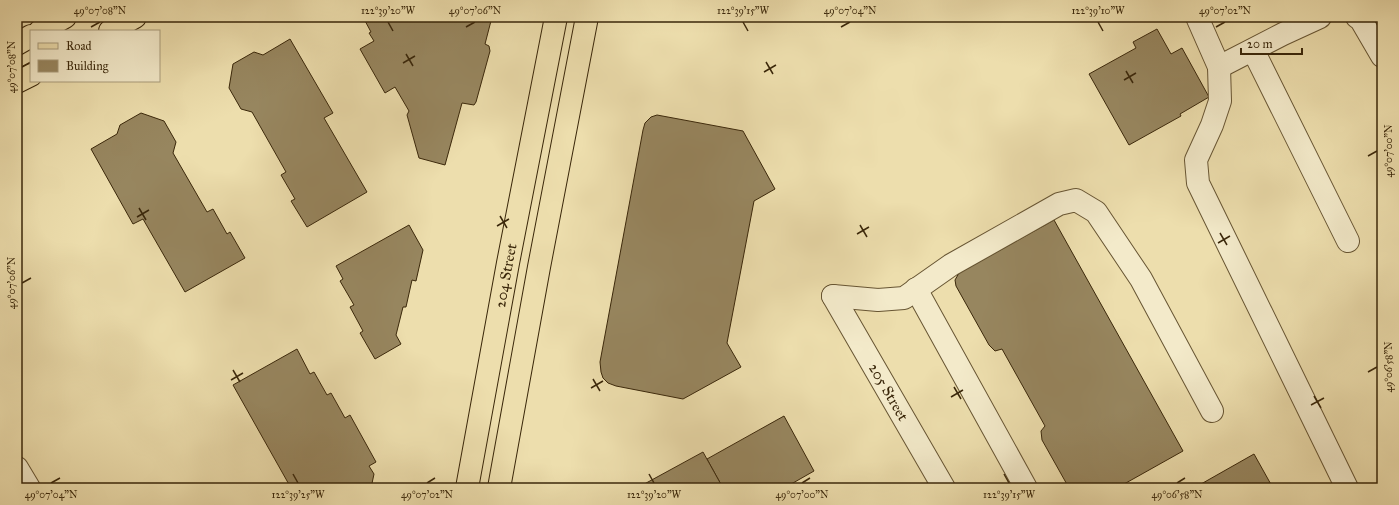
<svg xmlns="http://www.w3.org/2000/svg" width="1399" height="505" font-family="'IM FELL Great Primer',serif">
  <rect width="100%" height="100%" fill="#eddead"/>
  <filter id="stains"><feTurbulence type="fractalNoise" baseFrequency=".005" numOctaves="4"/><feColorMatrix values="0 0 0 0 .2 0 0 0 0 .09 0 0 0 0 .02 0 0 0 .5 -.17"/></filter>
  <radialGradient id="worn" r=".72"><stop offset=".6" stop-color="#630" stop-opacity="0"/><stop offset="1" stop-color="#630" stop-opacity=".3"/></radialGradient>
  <g fill="#97865f" stroke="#3a270a">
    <polygon points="363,17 492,17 485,44 489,46 490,51 476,102 474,105 462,103 445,165 419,158 407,115 409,111 395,87 385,93 360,49 374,41 369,33 371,32"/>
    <polygon points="1157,29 1171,54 1182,48 1209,97 1180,114 1181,116 1129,145 1089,74 1136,48 1133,42"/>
    <polygon points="290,39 333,113 324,118 367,192 307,227 291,201 295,199 281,175 286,172 252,112 241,109 229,88 233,64 254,52 263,55"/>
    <polygon points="141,113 164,121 176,142 173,153 207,212 213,209 227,234 230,232 245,258 185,292 143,219 133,224 91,149 117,134 120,125"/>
    <polygon points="657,115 743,131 775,189 754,201 727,343 741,367 683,399 616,386 608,383 603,378 601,372 600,362 643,130 645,123 651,117"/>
    <polygon points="1054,220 1183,451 1117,488 1069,488 1042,440 1041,431 1045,426 1002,349 995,351 989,345 956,286 955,280 959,273"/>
    <polygon points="409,225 423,250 416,281 412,280 406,307 403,307 396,335 401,344 375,359 360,333 363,331 350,307 354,305 340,281 343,279 336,266"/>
    <polygon points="297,349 310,374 314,372 327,395 331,393 345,418 350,415 376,462 369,466 374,474 371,488 291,488 233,385"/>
    <polygon points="784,416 814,471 786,487 787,488 723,488 707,459"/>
    <polygon points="703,452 723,488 637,488"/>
    <polygon points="1254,454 1273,488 1194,488"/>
  </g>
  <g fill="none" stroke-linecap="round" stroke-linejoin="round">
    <defs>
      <g id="minor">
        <polyline points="1197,17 1219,67 1220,101 1212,125 1196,160 1198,183 1347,488"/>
        <polyline points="1357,17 1361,20 1382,56"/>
        <polyline points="1253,50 1348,241"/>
        <polyline points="1219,67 1283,34 1320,17"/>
        <polyline points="916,289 1026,488"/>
        <polyline points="833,296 878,300 904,298 951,265 1059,204 1076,200 1096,212 1141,279 1212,411"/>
        <path id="s1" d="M 833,296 L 944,488"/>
        <polyline points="17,468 29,488"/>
      </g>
      <g id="major">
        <polyline points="40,31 65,17"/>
        <polyline points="110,31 135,17"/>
        <polyline points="17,44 31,36"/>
        <polyline points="17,82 31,75"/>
        <path id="s2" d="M 467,488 L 508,263 L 556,17"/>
        <polyline points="499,488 539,267 587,17"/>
      </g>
    </defs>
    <use href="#minor" stroke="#675533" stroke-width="24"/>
    <use href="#major" stroke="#3a270a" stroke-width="24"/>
    <use href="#minor" stroke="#f3eaca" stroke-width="22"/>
    <use href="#major" stroke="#eddead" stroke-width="22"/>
  </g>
  <path fill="none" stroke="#3a270a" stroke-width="1.5" d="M 388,22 L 393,31M 743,22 L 748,31M 1098,22 L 1103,31M 91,27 L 100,22M 466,27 L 475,22M 841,27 L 850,22M 1216,27 L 1225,22M 406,54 L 413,66M 766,62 L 773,74M 403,63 L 415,56M 22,67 L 31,62M 1126,71 L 1133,83M 764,72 L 776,65M 1124,80 L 1136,73M 1368,156 L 1377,151M 139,208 L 146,220M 500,216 L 507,228M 137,217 L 149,210M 860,225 L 867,237M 497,226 L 509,219M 1220,233 L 1227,245M 857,234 L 869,227M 1218,243 L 1230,236M 22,283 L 31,278M 233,370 L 240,382M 1368,372 L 1377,367M 593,379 L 600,391M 231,380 L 243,373M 954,387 L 961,399M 591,388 L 603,381M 1314,396 L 1321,408M 951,397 L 963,390M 1311,405 L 1324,398M 293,474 L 298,483M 649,474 L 654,483M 1004,474 L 1009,483M 51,483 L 60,478M 427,483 L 435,478M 802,483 L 810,478M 1177,483 L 1185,478"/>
  <g text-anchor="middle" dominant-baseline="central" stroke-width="3" stroke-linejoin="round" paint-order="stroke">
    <g font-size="15" fill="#3a270a" stroke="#f3eaca">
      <text stroke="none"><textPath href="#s2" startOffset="216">204 Street</textPath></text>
      <text stroke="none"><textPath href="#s1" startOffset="111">205 Street</textPath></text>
    </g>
  </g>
  <rect width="1399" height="505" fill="none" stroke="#eddead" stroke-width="44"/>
  <rect x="30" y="30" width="130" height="52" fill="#f3eaca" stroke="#a99c7d"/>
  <rect x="38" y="43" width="20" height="6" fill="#eddead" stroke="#a99c7d"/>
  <text x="66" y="50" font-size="12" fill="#3a270a">Road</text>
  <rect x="38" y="60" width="20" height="12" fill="#97865f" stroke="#a99c7d"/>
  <text x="66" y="70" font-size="12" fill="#3a270a">Building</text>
  <path d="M1241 48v6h61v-6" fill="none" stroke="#3a270a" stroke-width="2"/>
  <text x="1247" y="48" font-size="12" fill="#3a270a" stroke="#f3eaca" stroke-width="3" paint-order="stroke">20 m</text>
  <rect x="22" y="22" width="1355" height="461" fill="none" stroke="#3a270a" stroke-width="1.5"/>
  <g font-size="10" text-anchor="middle" fill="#3a270a">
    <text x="100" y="14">49°07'08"N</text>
    <text x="388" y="14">122°39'20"W</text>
    <text x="475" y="14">49°07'06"N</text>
    <text x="743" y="14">122°39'15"W</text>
    <text x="850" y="14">49°07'04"N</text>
    <text x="1098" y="14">122°39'10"W</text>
    <text x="1225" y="14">49°07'02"N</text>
    <text transform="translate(11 67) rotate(-90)" y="4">49°07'08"N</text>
    <text transform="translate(1388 151) rotate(-90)" y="4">49°07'00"N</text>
    <text transform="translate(11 283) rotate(-90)" y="4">49°07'06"N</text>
    <text transform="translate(1388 367) rotate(-90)" y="4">49°06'58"N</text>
    <text x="51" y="498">49°07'04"N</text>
    <text x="298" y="498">122°39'25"W</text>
    <text x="427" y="498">49°07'02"N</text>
    <text x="654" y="498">122°39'20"W</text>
    <text x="802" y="498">49°07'00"N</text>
    <text x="1009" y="498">122°39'15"W</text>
    <text x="1177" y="498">49°06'58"N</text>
  </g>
  <rect width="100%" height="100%" filter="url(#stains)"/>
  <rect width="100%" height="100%" fill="url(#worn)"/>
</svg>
